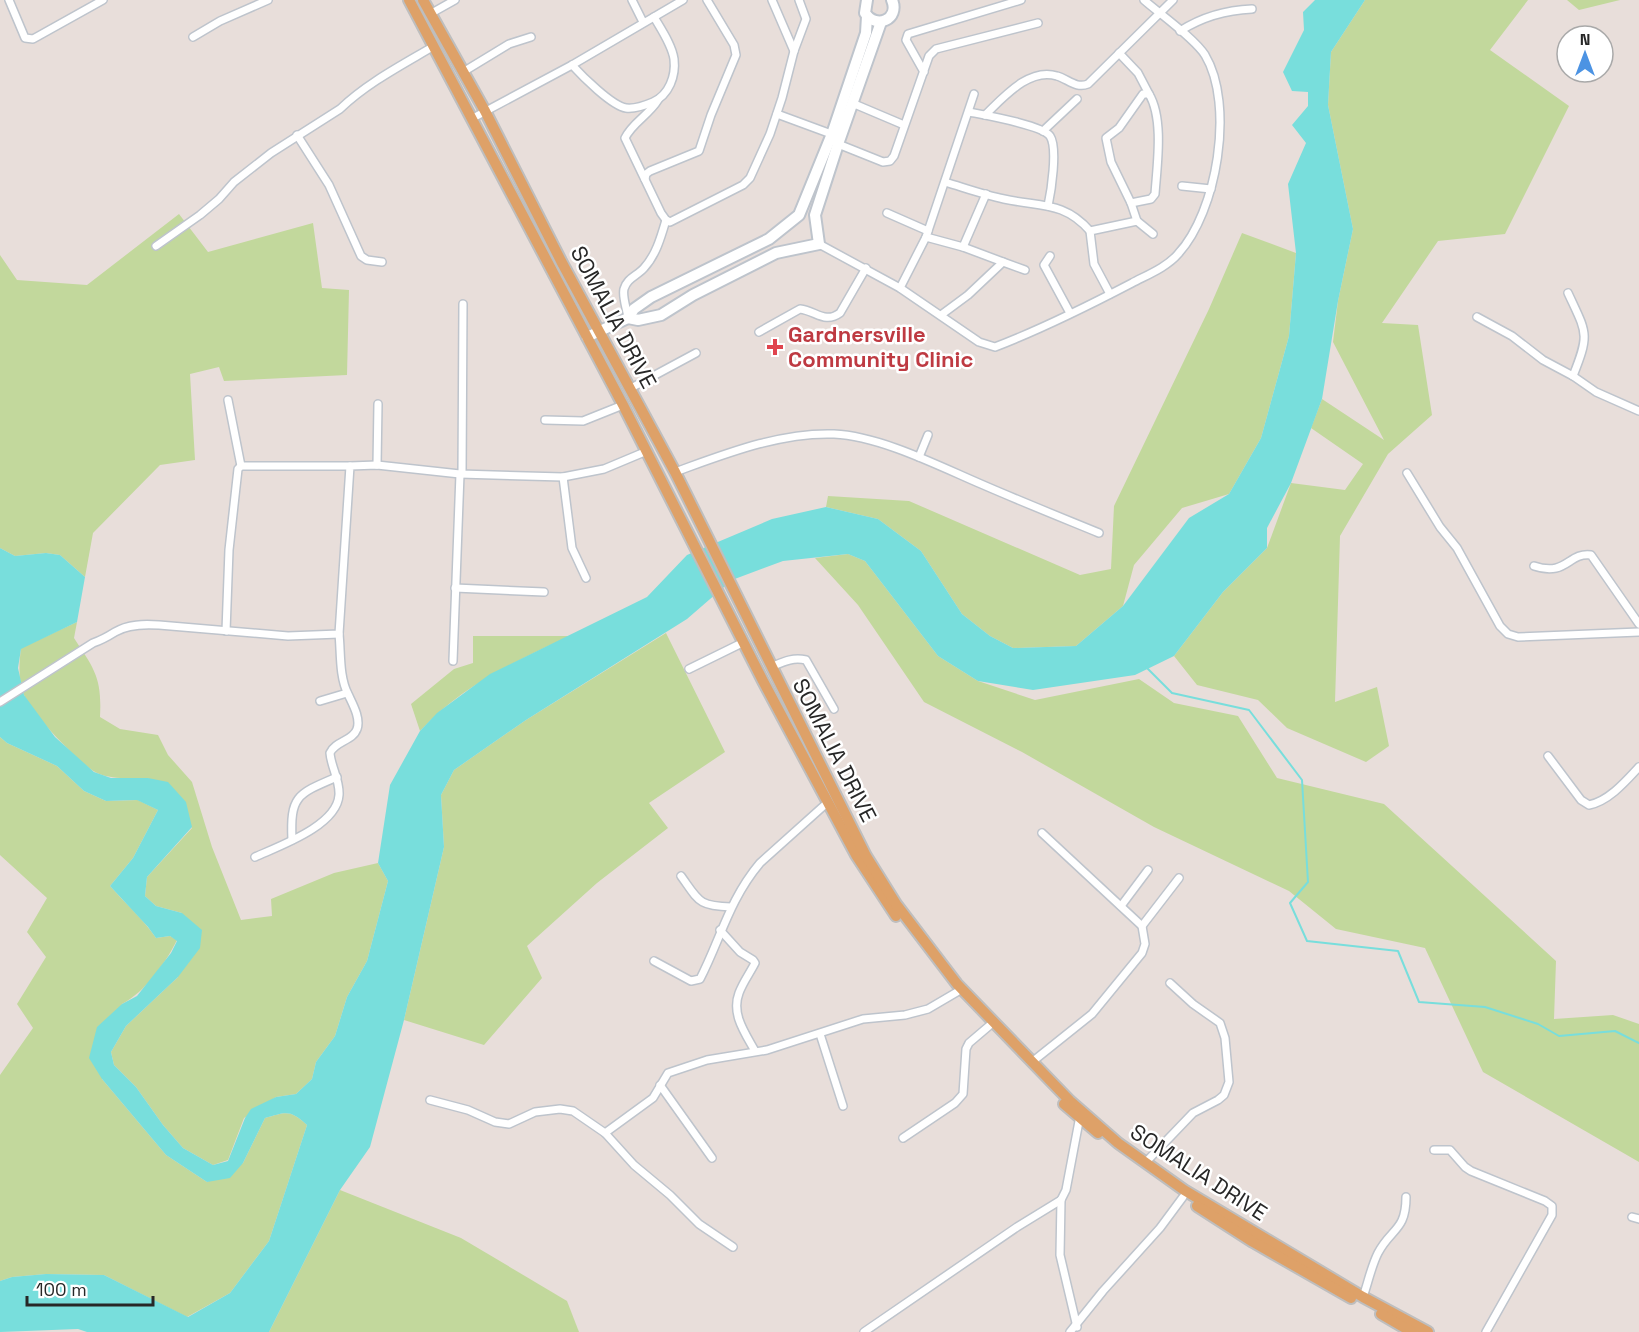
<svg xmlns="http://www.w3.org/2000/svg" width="1639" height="1332" font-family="'Space Grotesk',sans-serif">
  <rect width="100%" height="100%" fill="#e8deda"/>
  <g fill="#c2d89c">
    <polygon points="1365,0 1528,0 1490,50 1569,106 1505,234 1438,241 1382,323 1418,325 1432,415 1388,454 1340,536 1335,702 1377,687 1389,746 1366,762 1287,728 1258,700 1197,685 1174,656 1223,592 1267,548 1291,483 1345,490 1363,464 1311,428 1322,399 1384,440 1333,342 1338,301 1353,229 1328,105 1331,52"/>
    <polygon points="1567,0 1620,0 1579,10"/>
    <polygon points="179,214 208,252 313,223 322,288 349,290 347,375 224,381 219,367 190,374 195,460 160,465 93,533 85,577 60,555 46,553 15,556 0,548 0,255 17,280 87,285"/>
    <polygon points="1242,233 1296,253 1289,336 1261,438 1229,494 1182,508 1134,565 1123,606 1076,646 1013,648 990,636 962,614 921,551 878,519 826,507 828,496 909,501 1080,575 1111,569 1114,506 1209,309"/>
    <polygon points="848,554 865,561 938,656 978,681 1035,700 1139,679 1174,703 1238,716 1277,778 1384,804 1556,961 1554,1019 1613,1015 1639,1024 1639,1162 1483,1072 1425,948 1336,929 1289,891 1154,827 1022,752 924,702 858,605 815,558"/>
    <path d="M 77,622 L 74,638 C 95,670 102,678 100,717 L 120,729 L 158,735 L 168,755 L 192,782 L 212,847 L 241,920 L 272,916 L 271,899 L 334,873 L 378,863 L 388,881 L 367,961 L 347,997 L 335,1036 L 316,1062 L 312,1079 L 296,1094 L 276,1097 L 244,1118 L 228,1160 L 213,1165 L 183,1148 L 163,1125 L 136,1087 L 114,1065 L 111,1052 L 126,1026 L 178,977 L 182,913 L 156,906 L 145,896 L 147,877 L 192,828 L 148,778 C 130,778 113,780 97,773 C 80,765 31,712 24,695 C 18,680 19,664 21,648 Z"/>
    <polygon points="666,633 725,752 649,803 668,828 597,883 527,946 542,978 484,1045 404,1020 444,847 441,795 454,770 526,720"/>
    <path d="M 473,636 L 569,636 C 515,662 461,686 420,731 L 411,704 L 454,669 L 473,663 Z"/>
    <path d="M 0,737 L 7,743 L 57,766 L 84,791 L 106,801 L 138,800 L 158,810 L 133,858 L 110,886 C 125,903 143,919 156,938 L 170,936 L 177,940 C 165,964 146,991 122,1004 L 102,1079 L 166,1155 L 207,1182 L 243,1163 L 265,1118 C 286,1112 290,1109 307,1125 L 269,1241 L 230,1293 L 187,1317 L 104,1275 L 46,1274 L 12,1277 L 0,1281 L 0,1075 L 33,1028 L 17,1004 L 46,957 L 27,932 L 47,898 L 0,855 Z"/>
    <polygon points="340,1190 461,1238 567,1301 579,1332 269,1332"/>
  </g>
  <path fill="#78dedc" d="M 1315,0 L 1365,0 L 1331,52 L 1328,105 L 1353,229 L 1338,301 L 1322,399 L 1291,483 L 1267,528 L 1267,548 L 1223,592 L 1174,656 L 1135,675 L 1033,690 L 978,681 L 938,656 L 865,561 L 848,554 L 783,561 L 732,580 L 687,619 L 526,720 L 454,770 L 441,795 L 444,847 L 404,1020 L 370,1147 L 340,1190 L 269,1332 L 87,1332 L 78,1329 L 0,1332 L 0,1281 L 12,1277 L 46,1274 L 104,1275 L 188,1317 L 230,1293 L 269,1241 L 307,1125 C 290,1109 286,1112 265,1118 L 243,1163 L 230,1178 L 207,1182 L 166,1155 L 102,1079 L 89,1058 L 97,1027 L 122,1004 L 137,996 L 171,953 L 177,941 L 170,936 L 156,938 L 148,927 L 110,886 L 133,858 L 158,810 L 137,800 L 106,801 L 84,791 L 57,766 L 7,743 L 0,737 L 0,548 L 15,556 L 46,553 L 60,555 L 85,577 L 77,622 L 21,649 L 18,668 L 24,695 L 55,737 L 94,772 L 111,778 L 148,778 L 168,782 L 186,802 L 192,827 L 147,877 L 145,896 L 156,906 L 182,913 L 202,930 L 200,948 L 178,977 L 126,1026 L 111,1052 L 114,1065 L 136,1087 L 163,1125 L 183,1148 L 213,1165 L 228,1161 L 245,1118 L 251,1109 L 276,1097 L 296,1094 L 312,1079 L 316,1062 L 335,1036 L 347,997 L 367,961 L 388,881 L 378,863 L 390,785 L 420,731 L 437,713 L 490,674 L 647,597 L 687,555 L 772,519 L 826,507 L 878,519 L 921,551 L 962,614 L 990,636 L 1013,648 L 1076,646 L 1123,606 L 1189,518 L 1229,494 L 1261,438 L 1289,336 L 1296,253 L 1288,184 L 1306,143 L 1292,125 L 1308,106 L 1308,92 L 1292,91 L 1283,72 L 1304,30 L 1303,12 Z"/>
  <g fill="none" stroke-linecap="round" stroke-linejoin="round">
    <polyline stroke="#78dedc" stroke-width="2" points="1146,667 1172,693 1249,710 1302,780 1308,882 1290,903 1307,941 1398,951 1419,1002 1485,1007 1538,1024 1559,1036 1615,1031 1639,1043"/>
    <defs>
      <g id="street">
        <polyline points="9,0 25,38 33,39 103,0"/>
        <polyline points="632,0 643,22"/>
        <polyline points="772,0 794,51"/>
        <polyline points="430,14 455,0"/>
        <path d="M 1180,31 C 1202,17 1226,10 1252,9"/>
        <polyline points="193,37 220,21 268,0"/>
        <polyline points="1119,53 1138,73 1149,94"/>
        <path d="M 572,65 C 582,76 612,106 626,108 C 634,109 646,105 653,102 C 669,95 676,76 674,59 C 672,45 661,29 654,17"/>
        <polyline points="463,72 509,44 531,37"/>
        <polyline points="924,72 906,40 908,34 1021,0"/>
        <path d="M 1143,94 L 1149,94 C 1164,119 1157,165 1155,194 L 1151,199 L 1131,203 L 1111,162 L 1106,138 L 1119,128 Z"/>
        <path d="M 658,100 C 649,115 632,123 625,138 L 661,213 L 666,220 L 670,222 L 743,185 L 750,178 L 770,134 L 782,98 L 794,51 L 806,19 L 799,0"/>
        <polyline points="852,103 904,125"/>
        <path d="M 969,112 C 984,115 1042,125 1050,136 C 1058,148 1051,192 1048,206"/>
        <polyline points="777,114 834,135"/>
        <path d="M 985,115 C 1003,98 1029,67 1057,76 C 1068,79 1076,89 1088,84 L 1173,0"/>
        <polyline points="473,118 572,65 683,0"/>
        <polyline points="1043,131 1077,99"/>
        <polyline points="297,135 329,185 361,256 367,260 382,262"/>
        <polyline points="838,144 883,162 890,161 894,156 929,56 936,49 1038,23"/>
        <polyline points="645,179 646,174 650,171 699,151 711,115 736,55 734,45 707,0"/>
        <path d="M 945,182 C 965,188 984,195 1004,199 C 1040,207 1064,201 1090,231"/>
        <polyline points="1182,186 1211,189"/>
        <polyline points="1131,203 1137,221"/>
        <polyline points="887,213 928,231"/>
        <polyline points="926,237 963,247 1003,262 968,295 941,315"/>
        <path d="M 819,244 L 900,288 L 979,342 L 995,347 C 1042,329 1088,306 1132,283 C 1147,275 1167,267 1178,254 C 1217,212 1235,105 1205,55 C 1194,38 1160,14 1144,0"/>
        <path d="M 156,246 L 200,215 L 219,199 L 234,182 L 271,153 L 340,109 C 367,83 402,65 434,46"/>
        <polyline points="963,247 986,194"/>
        <polyline points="1050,256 1044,265 1070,313"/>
        <polyline points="1003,262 1025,270"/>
        <polyline points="900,288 926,237 974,94"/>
        <path d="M 1568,293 C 1587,334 1590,333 1573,376"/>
        <polyline points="1110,294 1094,264 1090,231 1137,221 1153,234"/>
        <polyline points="1477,317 1512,336 1543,360 1573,376 1596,392 1639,411"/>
        <path d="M 628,318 C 627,309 622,297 624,289 C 627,278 637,276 644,268 C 656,255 661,237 666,220"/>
        <path d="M 759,332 L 800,309 C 816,311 825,324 840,313 L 866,268"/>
        <polyline points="631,388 696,353"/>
        <polyline points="228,400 241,466"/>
        <polyline points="545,420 583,421 623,405"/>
        <polyline points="919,457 928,435"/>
        <polyline points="377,465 378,404"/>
        <path d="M 675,472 C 725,454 780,432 834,434 C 880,436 939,466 981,484 C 1020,501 1060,517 1099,533"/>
        <polyline points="1407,473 1440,527 1457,548 1500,626 1508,634 1518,637 1639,632"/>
        <polyline points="462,474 463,304"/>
        <polyline points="563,477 572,548 586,578"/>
        <path d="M 1534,566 C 1567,577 1568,552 1591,555 L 1639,624"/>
        <polyline points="455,588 544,592"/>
        <polyline points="226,631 229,550 238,469 241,466 350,466"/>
        <polyline points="453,661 460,474"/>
        <path d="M 771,667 C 783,662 792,657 806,660 L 834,709"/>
        <polyline points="689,669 744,642"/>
        <polyline points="320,701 347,693"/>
        <path d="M 0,702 L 93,643 C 102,640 107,637 115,632 C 128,624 144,624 159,625 L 288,636 L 339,634 L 350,466 L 377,465 L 460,474 L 563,477 L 604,469 L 647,451"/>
        <path d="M 1548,756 L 1581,800 L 1589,805 C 1609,801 1626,781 1639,767"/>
        <path d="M 292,840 C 290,796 297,794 337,777"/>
        <path d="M 255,857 C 279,846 337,826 339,795 C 340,780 331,767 330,753 C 335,741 353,741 357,729 C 361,718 352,703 348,694 C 339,677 341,652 339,634"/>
        <path d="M 681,876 C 699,901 698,906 731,907"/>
        <polyline points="1121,906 1148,870"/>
        <polyline points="1142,926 1179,878"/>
        <path d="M 720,930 L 740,952 L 753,960 L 755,963 C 750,973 743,982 739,993 C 731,1014 745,1033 755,1051"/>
        <path d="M 654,961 L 691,981 L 700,979 C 721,938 729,900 760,863 L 828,802"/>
        <polyline points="820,1034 843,1106"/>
        <polyline points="1032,1062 1092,1014 1142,953 1145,944 1142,926 1042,833"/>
        <polyline points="660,1085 712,1158"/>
        <polyline points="430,1100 468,1110 495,1122 509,1124 535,1112 560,1109 573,1111 605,1133 634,1165 670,1195 699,1224 733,1247"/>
        <polyline points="605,1133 653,1098 668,1073 707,1060 767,1050 863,1019 905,1015 928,1009 957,992"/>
        <polyline points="903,1138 955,1103 963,1094 966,1049 969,1043 989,1026"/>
        <polyline points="1434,1150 1450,1150 1465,1167 1471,1171 1545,1201 1552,1206 1552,1215 1486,1332"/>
        <polyline points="1146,1162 1193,1113 1218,1100 1224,1095 1229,1082 1225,1038 1220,1023 1193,1004 1170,983"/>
        <polyline points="1061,1200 1060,1255 1077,1327"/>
        <polyline points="1632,1217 1639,1219"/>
        <path d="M 1363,1297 C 1368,1283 1371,1267 1378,1253 C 1391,1228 1406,1231 1406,1197"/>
        <polyline points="864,1332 1017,1227 1061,1200 1066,1190 1080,1116"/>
        <polyline points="1070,1332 1103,1291 1160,1228 1183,1197"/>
      </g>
      <g id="secondary">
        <path d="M 867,0 L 865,13 C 876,30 900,19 892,0"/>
        <polyline points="628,318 638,320 661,315 693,295 776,253 819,244 815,215 838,144 881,22"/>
        <polyline points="587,337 628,318 634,309 651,297 769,239 799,215 832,134 866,33 867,16"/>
      </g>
      <g id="primary">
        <polyline points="409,0 623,405 763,681 856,855 896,916"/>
        <polyline points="423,0 485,111 561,261 675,472 866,856 896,904 957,984 1070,1101 1118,1143 1184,1190 1363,1297 1428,1332"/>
        <polyline points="1064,1104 1098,1133"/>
        <polyline points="1197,1206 1253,1242 1351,1298"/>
        <polyline points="1381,1314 1412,1332"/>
      </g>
    </defs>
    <use href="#street" stroke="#bec4cc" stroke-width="10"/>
    <use href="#secondary" stroke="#bec4cc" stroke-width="14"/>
    <use href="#primary" stroke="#bebebe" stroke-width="14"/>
    <use href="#street" stroke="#fff" stroke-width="7"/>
    <use href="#secondary" stroke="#fff" stroke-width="10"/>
    <use href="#primary" stroke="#dea168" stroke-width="10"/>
  </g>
  <path fill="#e0444e" stroke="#fff" stroke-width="2" d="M772 338h6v6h6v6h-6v6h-6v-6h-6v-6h6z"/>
  <g text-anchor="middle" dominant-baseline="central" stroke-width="5" stroke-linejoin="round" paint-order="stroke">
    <g font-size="22" fill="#272727" stroke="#fff">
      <text transform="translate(614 317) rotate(62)">SOMALIA DRIVE</text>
      <text transform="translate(835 750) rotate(63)">SOMALIA DRIVE</text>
      <text transform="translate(1199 1172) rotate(33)">SOMALIA DRIVE</text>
    </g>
    <g font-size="22" font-weight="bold" fill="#be3a42" stroke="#fff" text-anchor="start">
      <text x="788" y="334">Gardnersville<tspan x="788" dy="25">Community Clinic</tspan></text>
    </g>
  </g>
  <g transform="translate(1585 54)"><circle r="28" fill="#ffffff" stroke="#a9a9a9" stroke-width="1.5"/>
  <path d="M0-4.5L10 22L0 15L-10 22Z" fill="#4c93e3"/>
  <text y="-9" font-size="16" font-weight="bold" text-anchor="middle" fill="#272727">N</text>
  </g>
  <path d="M27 1296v9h126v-9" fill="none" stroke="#272727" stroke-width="3"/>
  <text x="36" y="1296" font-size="18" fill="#272727" stroke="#ffffff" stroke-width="4.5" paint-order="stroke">100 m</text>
</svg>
